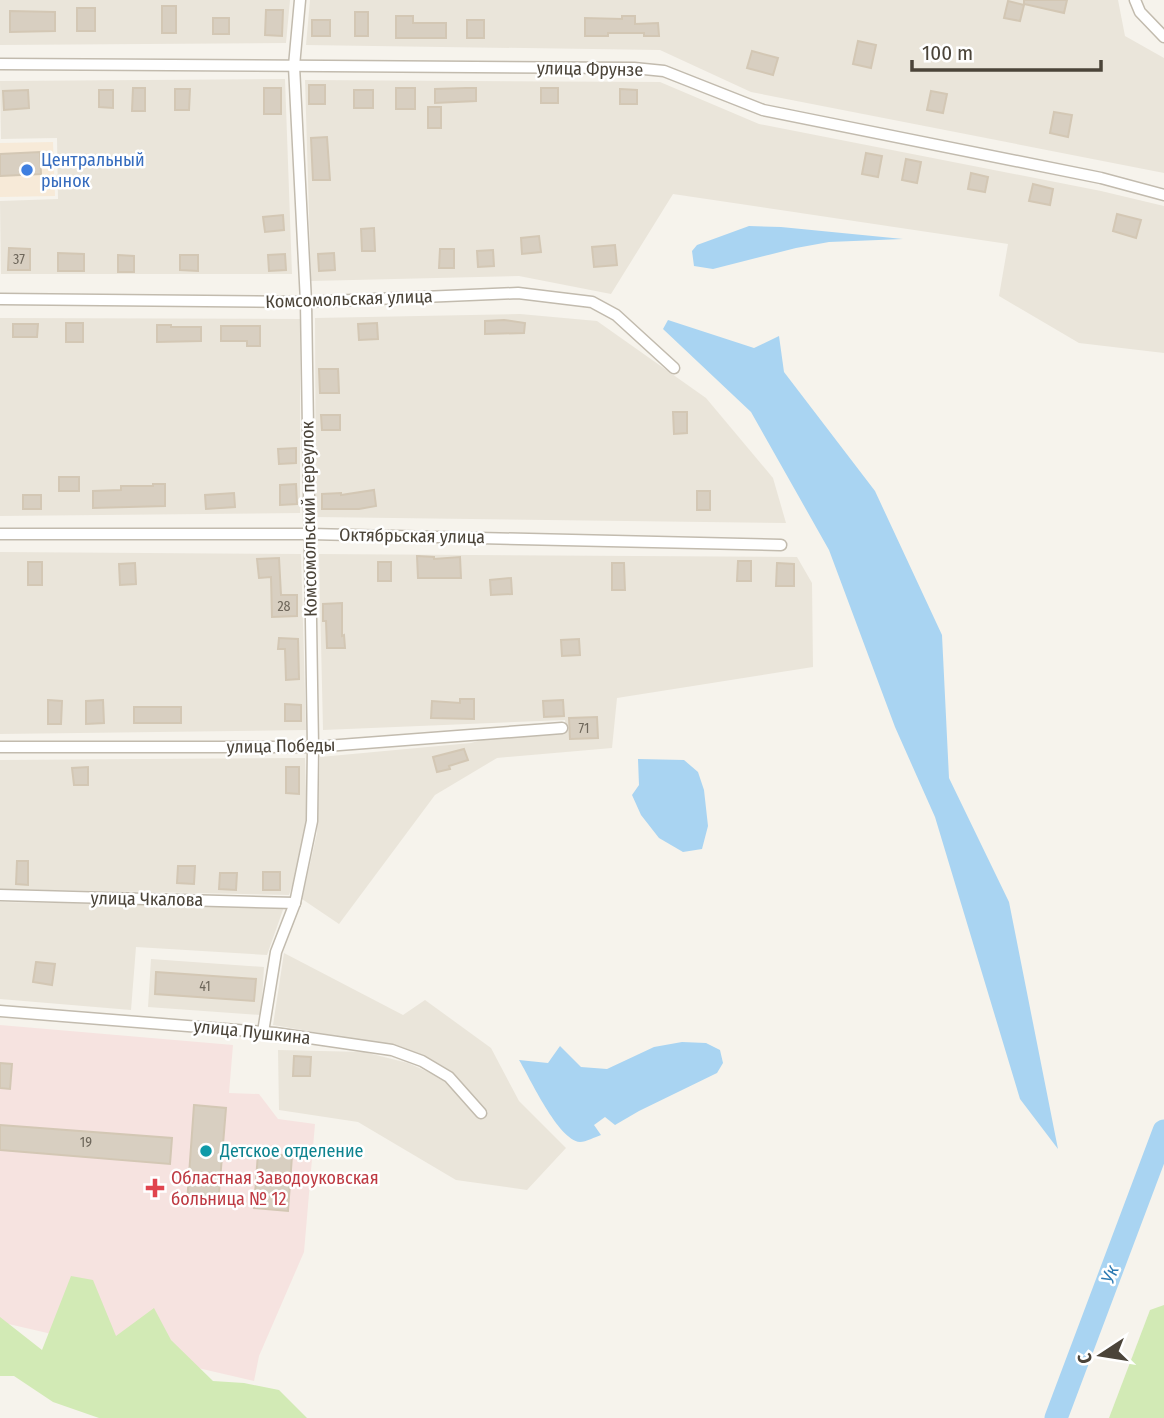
<svg xmlns="http://www.w3.org/2000/svg" width="1164" height="1418" font-family="'Fira Sans Condensed',sans-serif">
  <rect width="100%" height="100%" fill="#f6f3ec"/>
  <g fill="#eae5da">
    <polygon points="0,0 290,0 286,43 0,45"/>
    <polygon points="310,0 1118,0 1125,36 1164,58 1164,173 751,92 660,50 306,45"/>
    <polygon points="285,79 292,274 1,274 0,201 58,199 57,138 1,139 0,81"/>
    <polygon points="305,80 660,82 759,124 1101,191 1164,206 1164,353 1079,343 999,296 1008,244 673,194 611,294 519,276 311,281"/>
    <polygon points="520,314 597,321 706,398 773,478 786,523 316,517 315,318"/>
    <polygon points="0,318 300,319 300,513 0,516"/>
    <polygon points="0,552 301,554 306,730 0,734"/>
    <polygon points="319,554 797,557 812,583 813,667 617,698 612,748 497,758 435,795 339,924 302,899 317,833 320,757 471,743 502,734 566,729 565,720 323,730"/>
    <polygon points="305,758 307,824 301,861 289,895 0,889 0,760"/>
    <polygon points="0,902 284,907 267,955 136,947 131,1010 0,999"/>
    <polygon points="284,953 403,1015 425,1000 491,1048 519,1101 566,1148 527,1190 456,1180 358,1122 279,1110 278,1050 364,1052 408,1063 444,1079 462,1095 480,1118 488,1112 450,1074 402,1047 273,1025"/>
    <polygon points="151,959 264,967 261,1015 148,1007"/>
  </g>
  <polygon fill="#f7ead8" points="53,142 55,196 0,197 0,143"/>
  <polygon fill="#f6e3e0" points="0,1025 233,1045 229,1093 259,1094 278,1119 315,1124 304,1252 259,1356 254,1381 0,1322"/>
  <g fill="#d2eab5">
    <polygon points="71,1276 93,1280 116,1336 154,1308 171,1340 213,1381 244,1383 279,1390 307,1418 99,1418 53,1402 14,1376 0,1376 0,1317 42,1350"/>
    <polygon points="1164,1305 1164,1418 1109,1418 1150,1310"/>
  </g>
  <g fill="#a9d4f2">
    <polygon points="749,226 781,227 903,239 829,242 796,248 713,269 694,266 692,251 697,245"/>
    <polygon points="668,320 754,348 779,336 784,372 875,491 942,635 949,778 1009,902 1058,1149 1020,1099 935,817 895,727 829,550 751,412 663,329"/>
    <polygon points="638,759 684,760 698,772 704,790 708,826 702,849 683,852 659,838 641,815 632,795 639,785"/>
    <path d="M 682,1042 L 706,1043 L 720,1050 L 723,1063 L 717,1073 L 639,1111 L 615,1125 L 605,1117 L 594,1125 L 601,1135 C 595,1137 586,1142 580,1142 C 558,1140 530,1078 519,1060 L 548,1063 L 560,1046 L 581,1067 L 607,1069 L 654,1047 Z"/>
  </g>
  <g fill="none" stroke-linecap="round" stroke-linejoin="round">
    <polyline stroke="#a9d4f2" stroke-width="23" points="1056,1418 1164,1131"/>
  </g>
  <g fill="#d8cfc1" stroke="#d3c7b4" stroke-width="2">
    <polygon points="1024,0 1067,0 1064,13 1024,4"/>
    <polygon points="1008,1 1024,5 1020,21 1004,18"/>
    <rect x="162" y="6" width="14" height="27"/>
    <rect x="77" y="8" width="18" height="23"/>
    <polygon points="266,10 283,10 282,36 265,35"/>
    <polygon points="10,11 55,12 55,31 10,32"/>
    <rect x="355" y="12" width="13" height="24"/>
    <polygon points="396,16 413,16 413,23 446,23 446,38 396,38"/>
    <polygon points="622,16 635,16 635,24 658,23 659,36 644,36 644,33 608,33 608,36 585,36 585,18 622,19"/>
    <rect x="213" y="18" width="16" height="16"/>
    <rect x="312" y="20" width="18" height="16"/>
    <rect x="467" y="20" width="17" height="18"/>
    <polygon points="858,41 876,45 871,68 853,64"/>
    <polygon points="752,51 778,58 773,75 747,68"/>
    <rect x="309" y="85" width="16" height="19"/>
    <polygon points="133,88 145,88 145,111 132,111"/>
    <rect x="264" y="88" width="17" height="26"/>
    <rect x="396" y="88" width="19" height="21"/>
    <polygon points="466,88 476,88 476,101 435,103 435,89"/>
    <rect x="541" y="88" width="17" height="15"/>
    <polygon points="175,89 190,89 189,110 175,110"/>
    <polygon points="620,89 637,90 637,104 620,104"/>
    <polygon points="28,90 29,108 4,110 3,91"/>
    <polygon points="99,90 113,90 113,108 99,107"/>
    <rect x="354" y="90" width="19" height="18"/>
    <polygon points="931,91 947,94 943,113 927,110"/>
    <rect x="428" y="107" width="13" height="21"/>
    <polygon points="1054,112 1072,115 1068,137 1050,133"/>
    <polygon points="327,137 330,180 313,180 311,138"/>
    <polygon points="40,152 41,174 0,176 0,154"/>
    <polygon points="866,153 882,156 878,177 862,174"/>
    <polygon points="906,159 921,162 917,183 902,180"/>
    <polygon points="971,173 988,177 985,192 968,189"/>
    <polygon points="1033,184 1053,189 1050,205 1029,201"/>
    <polygon points="1117,214 1141,220 1136,238 1113,231"/>
    <polygon points="283,215 284,230 265,232 263,217"/>
    <polygon points="374,228 375,251 362,251 361,229"/>
    <polygon points="539,236 541,252 522,254 521,238"/>
    <polygon points="615,245 617,265 594,267 592,247"/>
    <polygon points="9,248 30,249 30,270 8,270"/>
    <polygon points="440,249 454,249 454,268 439,268"/>
    <polygon points="493,250 494,266 478,267 477,251"/>
    <polygon points="58,253 84,254 84,271 58,271"/>
    <polygon points="334,253 335,270 319,271 318,254"/>
    <polygon points="285,254 286,270 269,271 268,255"/>
    <polygon points="118,255 134,256 134,272 118,272"/>
    <polygon points="180,255 198,255 198,271 180,270"/>
    <polygon points="504,320 525,323 524,333 485,334 485,321"/>
    <rect x="66" y="323" width="17" height="19"/>
    <polygon points="377,323 378,339 359,340 358,324"/>
    <polygon points="13,324 38,324 37,337 13,337"/>
    <polygon points="157,325 171,325 171,327 201,327 201,341 157,342"/>
    <polygon points="221,326 260,326 260,346 247,346 247,341 221,341"/>
    <polygon points="319,369 338,369 339,393 320,393"/>
    <polygon points="673,412 687,412 687,433 674,434"/>
    <polygon points="321,415 340,415 340,430 322,430"/>
    <polygon points="296,448 296,463 279,464 278,449"/>
    <rect x="59" y="477" width="20" height="14"/>
    <polygon points="153,484 165,484 165,506 93,508 93,491 121,490 121,486 153,486"/>
    <polygon points="296,484 297,504 280,505 280,485"/>
    <polygon points="374,490 376,506 359,509 322,509 322,494 341,493 341,495"/>
    <rect x="697" y="491" width="13" height="19"/>
    <polygon points="234,493 235,507 206,509 205,495"/>
    <rect x="23" y="495" width="18" height="14"/>
    <polygon points="417,556 434,557 434,559 460,557 461,578 418,578"/>
    <polygon points="279,558 281,595 297,595 297,616 272,617 271,577 259,578 257,559"/>
    <polygon points="738,561 751,561 751,581 737,581"/>
    <rect x="28" y="562" width="14" height="23"/>
    <rect x="378" y="562" width="13" height="19"/>
    <polygon points="135,563 136,584 120,585 119,564"/>
    <polygon points="612,563 624,563 625,590 612,590"/>
    <polygon points="777,563 794,564 794,586 776,586"/>
    <polygon points="511,578 512,594 491,595 490,580"/>
    <polygon points="342,603 342,636 344,635 345,648 327,648 326,621 323,621 323,604"/>
    <polygon points="279,638 298,639 299,679 286,680 285,649 278,649"/>
    <polygon points="579,639 580,655 562,656 561,640"/>
    <polygon points="460,699 474,699 474,719 431,718 432,701 460,703"/>
    <polygon points="48,700 62,701 61,724 48,724"/>
    <polygon points="103,700 104,723 86,724 86,701"/>
    <polygon points="563,700 564,716 544,717 543,701"/>
    <polygon points="285,704 301,705 301,721 285,721"/>
    <rect x="134" y="707" width="47" height="16"/>
    <polygon points="597,717 598,738 570,739 569,718"/>
    <polygon points="464,749 468,760 449,766 450,769 437,772 433,757"/>
    <polygon points="88,767 88,785 74,785 72,768"/>
    <polygon points="286,767 299,767 299,794 286,793"/>
    <polygon points="17,861 28,861 28,885 16,884"/>
    <polygon points="178,866 195,866 194,884 177,883"/>
    <rect x="263" y="872" width="17" height="18"/>
    <polygon points="220,873 237,873 236,890 219,889"/>
    <polygon points="36,962 55,964 52,985 33,982"/>
    <polygon points="156,972 256,979 254,1001 155,994"/>
    <polygon points="294,1056 311,1057 310,1076 293,1076"/>
    <polygon points="0,1063 12,1064 10,1089 0,1088"/>
    <polygon points="194,1105 226,1108 218,1205 187,1203"/>
    <polygon points="0,1125 172,1138 170,1164 0,1150"/>
    <polygon points="258,1153 292,1156 288,1211 254,1208"/>
  </g>
  <g fill="none" stroke-linecap="round" stroke-linejoin="round">
    <defs>
      <g id="minor">
        <polyline points="1135,0 1140,12 1164,37"/>
        <polyline points="0,64 634,68 664,71 763,110 1101,178 1164,195"/>
        <polyline points="0,299 306,302 518,293 592,302 616,315 674,368"/>
        <polyline points="0,534 310,534 781,545"/>
        <polyline points="0,747 313,747 562,728"/>
        <polyline points="0,895 295,903"/>
        <polyline points="0,1011 275,1033 392,1050 422,1061 449,1077 481,1113"/>
        <polyline points="263,1032 276,952 295,903 312,821 313,747 306,302 294,66 300,0"/>
      </g>
    </defs>
    <use href="#minor" stroke="#c2bbae" stroke-width="13"/>
    <use href="#minor" stroke="#fff" stroke-width="10"/>
  </g>
  <circle fill="#3f7fe0" stroke="#fff" stroke-width="2.5" cx="27" cy="170" r="7"/>
  <circle fill="#0f9aa8" stroke="#fff" stroke-width="2.5" cx="206" cy="1151" r="7"/>
  <path fill="#e0444e" stroke="#fff" stroke-width="2.5" d="M151.5 1177.5h7v7h7v7h-7v7h-7v-7h-7v-7h7z"/>
  <g text-anchor="middle" dominant-baseline="central" stroke-width="5" stroke-linejoin="round" paint-order="stroke">
    <g font-size="14" fill="#6e675b">
      <text x="19" y="259">37</text>
      <text x="284" y="606">28</text>
      <text x="584" y="728">71</text>
      <text x="205" y="986">41</text>
      <text x="86" y="1142">19</text>
    </g>
    <g font-size="18" fill="#4b4439" stroke="#fff">
      <text transform="translate(590 69) rotate(1)">улица Фрунзе</text>
      <text transform="translate(349 299) rotate(-2)">Комсомольская улица</text>
      <text transform="translate(309 519) rotate(-91)">Комсомольский переулок</text>
      <text transform="translate(412 536) rotate(1)">Октябрьская улица</text>
      <text transform="translate(281 746) rotate(-1)">улица Победы</text>
      <text transform="translate(147 899) rotate(1)">улица Чкалова</text>
      <text transform="translate(252 1032) rotate(6)">улица Пушкина</text>
    </g>
    <g font-size="18" fill="#366cbe" stroke="#fff" text-anchor="start">
      <text x="41" y="160">Центральный<tspan x="41" dy="21">рынок</tspan></text>
    </g>
    <g font-size="18" fill="#0d838f" stroke="#fff" text-anchor="start">
      <text x="220" y="1151">Детское отделение</text>
    </g>
    <g font-size="18" fill="#be3a42" stroke="#fff" text-anchor="start">
      <text x="171" y="1178">Областная Заводоуковская<tspan x="171" dy="21">больница № 12</tspan></text>
    </g>
    <g font-size="19" font-style="italic" fill="#2e7ab2" stroke="#fff">
      <text transform="translate(1110 1274) rotate(-69)">Ук</text>
    </g>
  </g>
  <g transform="translate(1101 1355) rotate(258)" stroke="#ffffff" stroke-width="5" paint-order="stroke">
  <path d="M0-5L12 26L0 18L-12 26Z" fill="#4b4439"/>
  <text y="-10" font-size="19" font-weight="bold" text-anchor="middle" fill="#4b4439">С</text>
  </g>
  <path d="M912 60v10h189v-10" fill="none" stroke="#4b4439" stroke-width="3.5"/>
  <text x="922" y="60" font-size="21" fill="#4b4439" stroke="#ffffff" stroke-width="5" paint-order="stroke">100 m</text>
</svg>
